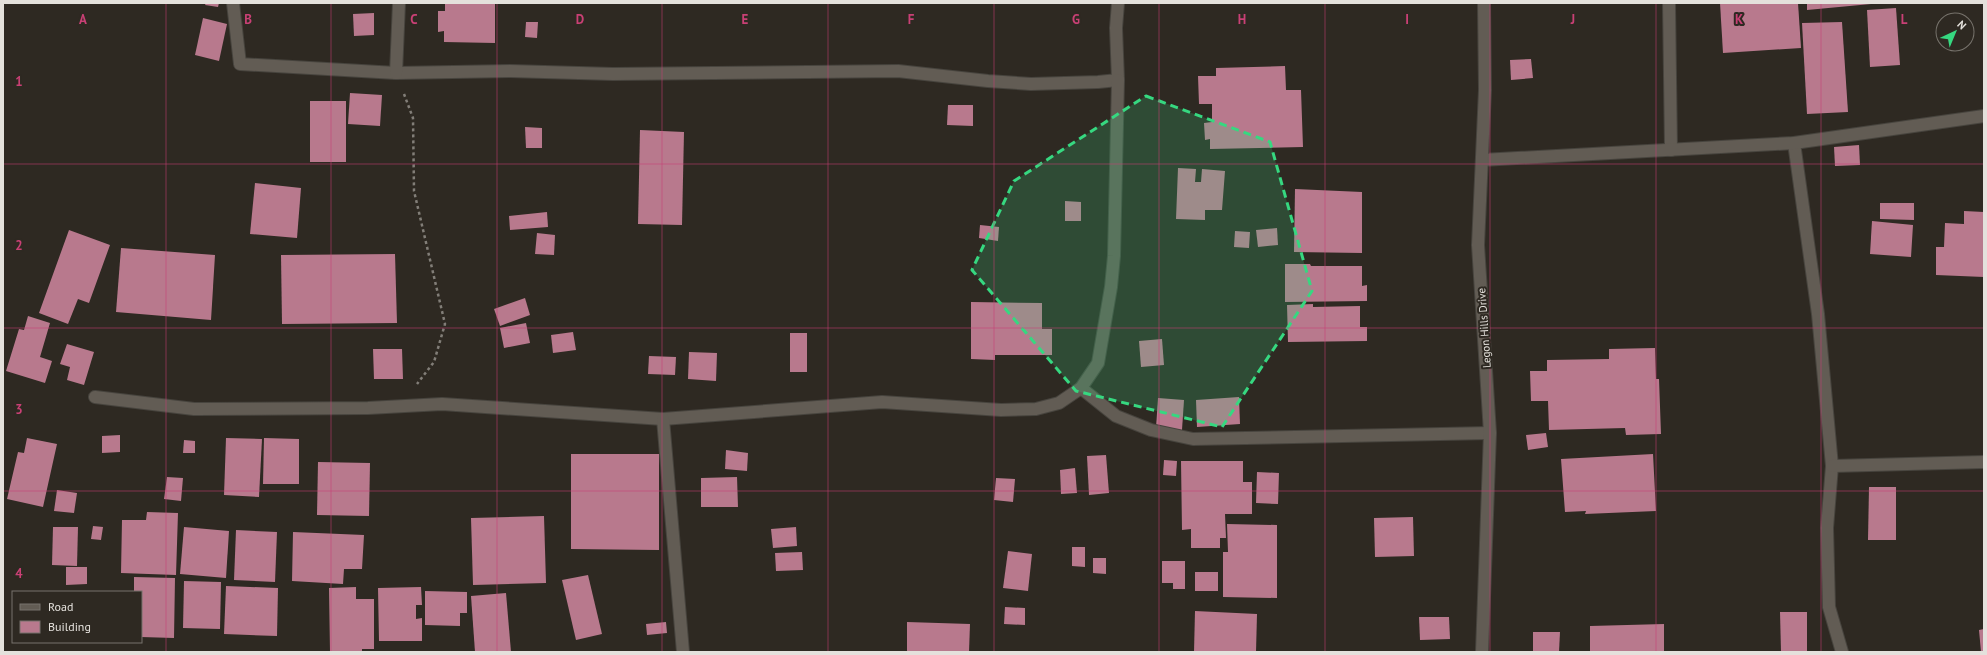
<svg xmlns="http://www.w3.org/2000/svg" width="1987" height="655" font-family="'PT Sans',sans-serif">
  <rect width="100%" height="100%" fill="#2e2922"/>
  <g fill="#b8798d">
    <polygon points="206,3 219,3 218,7 205,5"/>
    <polygon points="445,3 495,3 495,43 444,42 444,31 438,32 438,11 445,11"/>
    <polygon points="1720,3 1798,3 1801,48 1723,53"/>
    <polygon points="1807,3 1871,3 1871,4 1807,10"/>
    <polygon points="1896,8 1900,65 1870,67 1867,10"/>
    <polygon points="374,13 374,35 354,36 353,14"/>
    <polygon points="203,18 227,24 219,61 195,55"/>
    <polygon points="526,22 538,22 537,38 525,37"/>
    <polygon points="1842,22 1848,112 1807,114 1802,23"/>
    <polygon points="1531,59 1533,78 1511,80 1510,60"/>
    <polygon points="1285,66 1286,90 1301,90 1303,147 1210,149 1210,139 1205,140 1204,123 1212,122 1212,104 1199,104 1198,76 1216,76 1216,68"/>
    <polygon points="350,93 382,95 380,126 348,124"/>
    <rect x="310" y="101" width="36" height="61"/>
    <polygon points="948,105 973,105 973,126 947,125"/>
    <polygon points="525,127 542,128 542,148 526,148"/>
    <polygon points="640,130 684,132 682,225 638,224"/>
    <polygon points="1859,145 1860,165 1835,166 1834,147"/>
    <polygon points="1178,168 1196,169 1195,182 1201,182 1202,169 1225,171 1222,210 1205,210 1205,220 1176,219"/>
    <polygon points="255,183 301,188 297,238 250,234"/>
    <polygon points="1295,189 1362,192 1362,253 1294,252"/>
    <polygon points="1065,201 1081,202 1081,221 1065,221"/>
    <polygon points="1880,203 1914,203 1914,220 1880,219"/>
    <polygon points="1964,211 1984,212 1984,277 1936,275 1936,247 1944,247 1945,223 1964,224"/>
    <polygon points="547,212 548,227 510,230 509,216"/>
    <polygon points="1872,221 1913,225 1911,257 1870,254"/>
    <polygon points="980,225 999,227 998,241 979,238"/>
    <polygon points="1277,228 1278,245 1258,247 1256,230"/>
    <polygon points="69,230 110,245 89,303 78,299 68,324 39,313"/>
    <polygon points="1235,231 1250,232 1249,248 1234,247"/>
    <polygon points="537,233 555,235 554,255 535,254"/>
    <polygon points="121,248 215,255 211,320 116,312"/>
    <polygon points="395,254 397,323 282,324 281,255"/>
    <polygon points="1285,264 1310,264 1311,266 1362,266 1362,286 1367,285 1367,301 1285,302"/>
    <polygon points="525,298 530,315 500,326 494,309"/>
    <polygon points="971,302 1042,303 1042,329 1052,329 1052,355 995,355 995,360 971,359"/>
    <polygon points="1313,304 1313,307 1360,306 1360,327 1367,327 1367,341 1288,342 1287,305"/>
    <polygon points="28,316 50,323 40,357 52,361 45,383 6,371 19,329 24,330"/>
    <polygon points="526,323 530,343 504,348 500,328"/>
    <polygon points="573,332 576,350 553,353 551,335"/>
    <rect x="790" y="333" width="17" height="39"/>
    <polygon points="1162,339 1164,365 1141,367 1139,341"/>
    <polygon points="67,344 94,352 84,385 67,380 70,367 60,364"/>
    <polygon points="1655,348 1656,379 1659,379 1661,434 1626,435 1625,428 1549,430 1548,401 1531,401 1530,371 1547,371 1547,360 1609,359 1609,349"/>
    <polygon points="373,349 402,349 403,379 374,379"/>
    <polygon points="689,352 717,353 716,381 688,379"/>
    <polygon points="649,356 676,357 675,375 648,374"/>
    <polygon points="1239,397 1240,424 1197,427 1196,400"/>
    <polygon points="1158,398 1184,400 1182,430 1156,428"/>
    <polygon points="1546,433 1548,447 1528,450 1526,435"/>
    <polygon points="120,435 120,452 102,453 102,436"/>
    <polygon points="27,438 57,444 43,507 7,499 18,452 24,453"/>
    <polygon points="226,438 262,439 259,497 224,495"/>
    <polygon points="264,438 299,439 299,484 263,484"/>
    <polygon points="184,440 195,441 195,453 183,453"/>
    <polygon points="726,450 748,453 747,471 725,469"/>
    <polygon points="571,454 659,454 659,550 571,549"/>
    <polygon points="1653,454 1656,511 1585,514 1586,511 1565,512 1561,459"/>
    <polygon points="1106,455 1109,493 1089,495 1087,456"/>
    <polygon points="1164,460 1177,461 1176,476 1163,475"/>
    <polygon points="1181,461 1243,461 1243,482 1252,482 1252,514 1225,514 1226,538 1220,538 1220,548 1191,548 1191,529 1182,530"/>
    <polygon points="318,462 370,463 369,516 317,515"/>
    <polygon points="1075,468 1077,493 1061,494 1060,470"/>
    <polygon points="1257,472 1279,473 1278,504 1256,503"/>
    <polygon points="167,477 183,478 181,501 164,499"/>
    <polygon points="737,477 738,507 701,507 701,478"/>
    <polygon points="996,478 1015,479 1013,502 994,500"/>
    <polygon points="1869,487 1896,487 1896,540 1868,540"/>
    <polygon points="57,490 77,493 74,513 54,511"/>
    <polygon points="147,512 178,513 176,575 121,573 122,520 146,520"/>
    <polygon points="544,516 546,583 473,585 471,518"/>
    <polygon points="1413,517 1414,556 1375,557 1374,518"/>
    <polygon points="1227,524 1277,525 1277,598 1223,597 1223,552 1228,552"/>
    <polygon points="93,526 103,527 101,540 91,539"/>
    <polygon points="53,527 78,527 77,566 52,565"/>
    <polygon points="184,527 229,531 226,578 180,574"/>
    <polygon points="796,527 797,546 773,548 771,529"/>
    <polygon points="236,530 277,532 275,582 234,580"/>
    <polygon points="293,532 364,535 362,569 344,569 343,584 292,581"/>
    <polygon points="1072,547 1085,547 1085,567 1072,566"/>
    <polygon points="1008,551 1032,554 1028,591 1003,588"/>
    <polygon points="802,552 803,570 776,571 775,553"/>
    <polygon points="1093,558 1106,558 1106,574 1093,573"/>
    <polygon points="1162,561 1185,561 1185,589 1173,589 1173,583 1162,583"/>
    <polygon points="66,567 87,567 87,584 66,585"/>
    <rect x="1195" y="572" width="23" height="19"/>
    <polygon points="588,575 602,634 576,640 562,580"/>
    <polygon points="134,577 175,578 174,638 141,637 141,592 134,592"/>
    <polygon points="184,581 221,582 220,629 183,628"/>
    <polygon points="226,586 278,588 277,636 224,634"/>
    <polygon points="356,587 356,599 374,599 374,649 362,649 362,652 330,652 329,588"/>
    <polygon points="421,587 422,605 416,605 416,619 422,618 422,641 379,641 378,588"/>
    <polygon points="425,591 467,592 467,613 460,613 460,626 425,625"/>
    <polygon points="506,593 511,652 475,652 471,596"/>
    <polygon points="1005,607 1025,608 1025,625 1004,624"/>
    <polygon points="1195,611 1257,614 1256,652 1194,652"/>
    <polygon points="1780,612 1807,612 1807,652 1781,652"/>
    <polygon points="1419,617 1449,617 1450,639 1420,640"/>
    <polygon points="666,622 667,633 647,635 646,624"/>
    <polygon points="907,622 970,624 969,652 907,652"/>
    <polygon points="1664,624 1664,652 1590,652 1590,626"/>
    <polygon points="1984,629 1984,652 1981,652 1979,630"/>
    <polygon points="1533,632 1560,632 1559,652 1533,652"/>
  </g>
  <g fill="none" stroke-linecap="round" stroke-linejoin="round">
    <defs>
      <g id="street">
        <polyline points="233,3 240,64 396,73 510,71 613,74 898,71 988,81 1031,84 1098,82 1118,80 1116,28 1118,3"/>
        <polyline points="1669,3 1671,150"/>
        <polyline points="396,73 399,3"/>
        <polyline points="1794,143 1818,314 1832,466 1827,528 1829,607 1842,652"/>
        <polyline points="1482,160 1794,143 1984,116"/>
        <polyline points="1081,388 1116,416 1151,430 1193,439 1490,433"/>
        <polyline points="95,397 194,409 368,408 442,404 663,419 882,402 1001,410 1036,409 1059,403 1081,388 1098,363 1111,287 1114,256 1118,80"/>
        <polyline points="663,419 683,652"/>
        <polyline points="1832,466 1984,462"/>
        <polyline points="1482,652 1490,433 1478,245 1485,90 1484,3"/>
      </g>
    </defs>
    <use href="#street" stroke="#47443e" stroke-width="14"/>
    <polyline stroke="#827e78" stroke-width="2.5" stroke-dasharray="3 3" stroke-linecap="butt" points="404,94 413,118 414,191 445,324 434,362 417,384"/>
    <use href="#street" stroke="#625c54" stroke-width="12"/>
  </g>
  <path fill="#36d880" fill-opacity="0.2" stroke="#36d880" stroke-width="3" stroke-dasharray="8 5" stroke-linejoin="round" d="M 1146,96 L 1270,142 L 1312,291 L 1222,427 L 1076,391 L 972,270 L 1014,181 Z"/>
  <path fill="none" stroke="#c94075" stroke-width="1" stroke-opacity="0.55" d="M 166,3 L 166,652M 331,3 L 331,652M 497,3 L 497,652M 662,3 L 662,652M 828,3 L 828,652M 994,3 L 994,652M 1159,3 L 1159,652M 1325,3 L 1325,652M 1490,3 L 1490,652M 1656,3 L 1656,652M 1821,3 L 1821,652M 3,164 L 1984,164M 3,328 L 1984,328M 3,491 L 1984,491"/>
  <g text-anchor="middle" dominant-baseline="central" stroke-width="4" stroke-linejoin="round" paint-order="stroke">
    <g font-size="11" fill="#e4e1dc" stroke="#2e2922">
      <text transform="translate(1484 328) rotate(-94)">Legon Hills Drive</text>
    </g>
  </g>
  <g font-size="13" text-anchor="middle" font-weight="bold" fill="#c94075" stroke="#2e2922" stroke-width="4" stroke-linejoin="round" paint-order="stroke">
    <text x="83" y="24">A</text>
    <text x="248" y="24">B</text>
    <text x="414" y="24">C</text>
    <text x="580" y="24">D</text>
    <text x="745" y="24">E</text>
    <text x="911" y="24">F</text>
    <text x="1076" y="24">G</text>
    <text x="1242" y="24">H</text>
    <text x="1407" y="24">I</text>
    <text x="1573" y="24">J</text>
    <text x="1739" y="24">K</text>
    <text x="1904" y="24">L</text>
    <text x="19" y="86">1</text>
    <text x="19" y="250">2</text>
    <text x="19" y="414">3</text>
    <text x="19" y="578">4</text>
  </g>
  <rect width="1987" height="655" fill="none" stroke="#e4e1dc" stroke-width="8"/>
  <rect x="12" y="591" width="130" height="52" fill="#2e2922" stroke="#77736c"/>
  <rect x="20" y="604" width="20" height="6" fill="#625c54" stroke="#77736c"/>
  <text x="48" y="611" font-size="12" fill="#e4e1dc">Road</text>
  <rect x="20" y="621" width="20" height="12" fill="#b8798d" stroke="#77736c"/>
  <text x="48" y="631" font-size="12" fill="#e4e1dc">Building</text>
  <g transform="translate(1955 32) rotate(44)"><circle r="19" fill="#2e2922" stroke="#77736c"/>
  <path d="M0-3L7 15L0 10L-7 15Z" fill="#36d880"/>
  <text y="-6" font-size="11" font-weight="bold" text-anchor="middle" fill="#e4e1dc">N</text>
  </g>
</svg>
